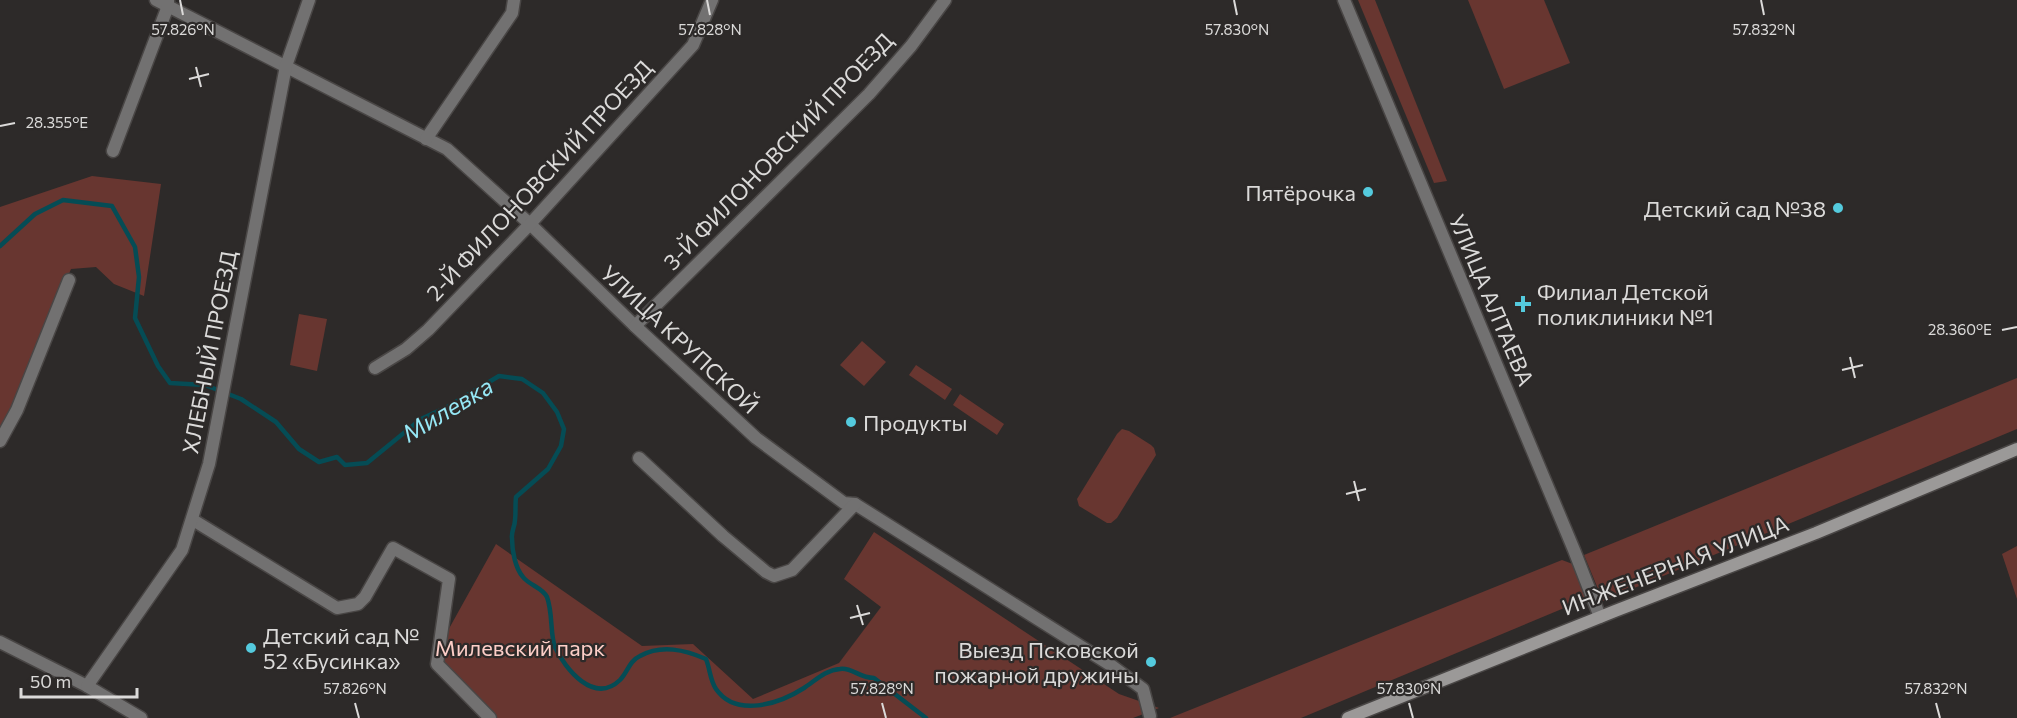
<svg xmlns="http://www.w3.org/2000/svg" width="2017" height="718" font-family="Commissioner,sans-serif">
  <rect width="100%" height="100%" fill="#2d2a29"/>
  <g fill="#683630">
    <polygon points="1358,0 1375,0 1447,181 1434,183"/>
    <polygon points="1468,0 1544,0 1570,63 1504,89"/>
    <polygon points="92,176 161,184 144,296 114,284 96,267 71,269 0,433 0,207"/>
    <polygon points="299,314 327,319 317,371 290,365"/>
    <polygon points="862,341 886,362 864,386 840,365"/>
    <polygon points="916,365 952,389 945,400 909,375"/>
    <polygon points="2017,378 2017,429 1603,601 1584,555"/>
    <polygon points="960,394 1004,424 997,435 953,405"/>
    <polygon points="1122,429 1129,431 1151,445 1154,448 1156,455 1117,518 1111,523 1107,523 1079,506 1077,499 1117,434"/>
    <polygon points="874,532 1119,694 1159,708 1133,718 486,718 469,698 431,661 496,544 642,646 693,644 753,699 839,663 881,607 844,579"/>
    <polygon points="2017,546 2017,599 2002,554"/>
    <polygon points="1562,560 1578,566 1587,593 1581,601 1301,718 1170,718"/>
  </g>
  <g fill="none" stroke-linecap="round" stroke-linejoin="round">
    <path stroke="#054c55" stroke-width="4.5" d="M 0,246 L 35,214 L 63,200 L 112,206 L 135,247 L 139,277 L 135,318 L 158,366 L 170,383 L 205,385 L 241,399 L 276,422 L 299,449 L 319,462 L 337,457 L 345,465 L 367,463 L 421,419 L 449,406 L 499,376 L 522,379 L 543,393 L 557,412 L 564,429 L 561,446 L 548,469 L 516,497 C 515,505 516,512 515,520 C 515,526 511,532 512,538 C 512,550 515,568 523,577 C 529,585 543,588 547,597 C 553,613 550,635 555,647 C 565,669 594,705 620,680 C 628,672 629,661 640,656 C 662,644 685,650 706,659 C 710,669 710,680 716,689 C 736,718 779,704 804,688 C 815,681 825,670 840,669 C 852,667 859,678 874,678 L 926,718"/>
    <defs>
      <g id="minor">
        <polyline points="156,0 447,149 530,224 635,326 756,438 844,503 855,504 1112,666 1143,689 1150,716"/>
        <polyline points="1344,0 1574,550 1600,617"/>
        <polyline points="426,139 512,13 514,0"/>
        <polyline points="113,151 168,6 168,0"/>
        <polyline points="635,326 869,94 911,46 945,0"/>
        <polyline points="375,368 406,349 428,330 530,224 693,45 712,0"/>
        <polyline points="0,441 17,410 69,280"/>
        <polyline points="639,458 723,536 766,572 774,576 792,570 855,504"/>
        <polyline points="193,520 337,608 358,604 365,597 393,548 449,579 437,664 490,718"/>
        <polyline points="0,642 87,686 141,718"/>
        <polyline points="87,686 182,550 209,464 286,66 309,0"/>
      </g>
      <polyline id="secondary" points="1348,718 1615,611 1816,533 2017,449"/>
    </defs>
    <use href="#minor" stroke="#494645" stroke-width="15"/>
    <use href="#secondary" stroke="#494645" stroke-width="15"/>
    <use href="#minor" stroke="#727171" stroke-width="12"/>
    <use href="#secondary" stroke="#9b9998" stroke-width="12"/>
  </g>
  <path fill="none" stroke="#dbdad9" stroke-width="2" d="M 180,0 L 183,15M 707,0 L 710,15M 1234,0 L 1237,15M 1761,0 L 1764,15M 196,67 L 201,87M 189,79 L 209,74M 0,126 L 15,123M 2002,330 L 2017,327M 1850,357 L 1855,378M 1842,370 L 1863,365M 1354,481 L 1359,501M 1346,494 L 1366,489M 857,605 L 863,625M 850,618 L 870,613M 355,703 L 359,718M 882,703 L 886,718M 1409,703 L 1413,718M 1936,703 L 1940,718"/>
  <g fill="#54cadd" stroke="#2d2a29" stroke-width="2">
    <circle cx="1368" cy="192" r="6"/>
    <circle cx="1838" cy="208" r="6"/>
    <path d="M1520 295h6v6h6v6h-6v6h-6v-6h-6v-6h6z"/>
    <circle cx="851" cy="422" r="6"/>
    <circle cx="251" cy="648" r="6"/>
    <circle cx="1151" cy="662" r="6"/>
  </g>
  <g text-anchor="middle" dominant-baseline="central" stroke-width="4.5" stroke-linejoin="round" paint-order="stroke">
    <g font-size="22" fill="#dbdad9" stroke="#2d2a29">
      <text transform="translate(778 151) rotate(-46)">3-Й ФИЛОНОВСКИЙ ПРОЕЗД</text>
      <text transform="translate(539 180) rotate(-47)">2-Й ФИЛОНОВСКИЙ ПРОЕЗД</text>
      <text transform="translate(1492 300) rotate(67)">УЛИЦА АЛТАЕВА</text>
      <text transform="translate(680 339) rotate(43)">УЛИЦА КРУПСКОЙ</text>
      <text transform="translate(209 352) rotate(-79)">ХЛЕБНЫЙ ПРОЕЗД</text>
      <text transform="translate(1675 565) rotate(-21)">ИНЖЕНЕРНАЯ УЛИЦА</text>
    </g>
    <g font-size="22" fill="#dbdad9" stroke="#2d2a29" text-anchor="end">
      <text x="1356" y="192">Пятёрочка</text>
      <text x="1826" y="208">Детский сад №38</text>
      <text x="1537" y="291" text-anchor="start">Филиал Детской<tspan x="1537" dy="25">поликлиники №1</tspan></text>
      <text x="863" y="422" text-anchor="start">Продукты</text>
      <text x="263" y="635" text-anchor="start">Детский сад №<tspan x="263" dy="25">52 «Бусинка»</tspan></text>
      <text x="1139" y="649">Выезд Псковской<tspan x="1139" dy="25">пожарной дружины</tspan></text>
    </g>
    <g font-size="22" fill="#fdcec7" stroke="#2d2a29">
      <text x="520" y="647">Милевский парк</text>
    </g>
    <g font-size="24" font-style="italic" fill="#96e8f6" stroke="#2d2a29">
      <text transform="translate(447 409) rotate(-31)">Милевка</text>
    </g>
  </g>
  <g font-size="15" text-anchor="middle" fill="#dbdad9" stroke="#2d2a29" stroke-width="4.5" stroke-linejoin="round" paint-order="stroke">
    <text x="183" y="35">57.826°N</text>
    <text x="710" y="35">57.828°N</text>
    <text x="1237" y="35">57.830°N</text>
    <text x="1764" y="35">57.832°N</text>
    <text x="57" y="128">28.355°E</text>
    <text x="1960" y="335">28.360°E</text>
    <text x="355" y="694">57.826°N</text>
    <text x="882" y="694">57.828°N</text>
    <text x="1409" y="694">57.830°N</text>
    <text x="1936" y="694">57.832°N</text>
  </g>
  <path d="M21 688v9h116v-9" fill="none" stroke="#dbdad9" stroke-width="3"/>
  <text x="30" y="688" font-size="18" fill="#dbdad9" stroke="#2d2a29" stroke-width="4.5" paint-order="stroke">50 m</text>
</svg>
